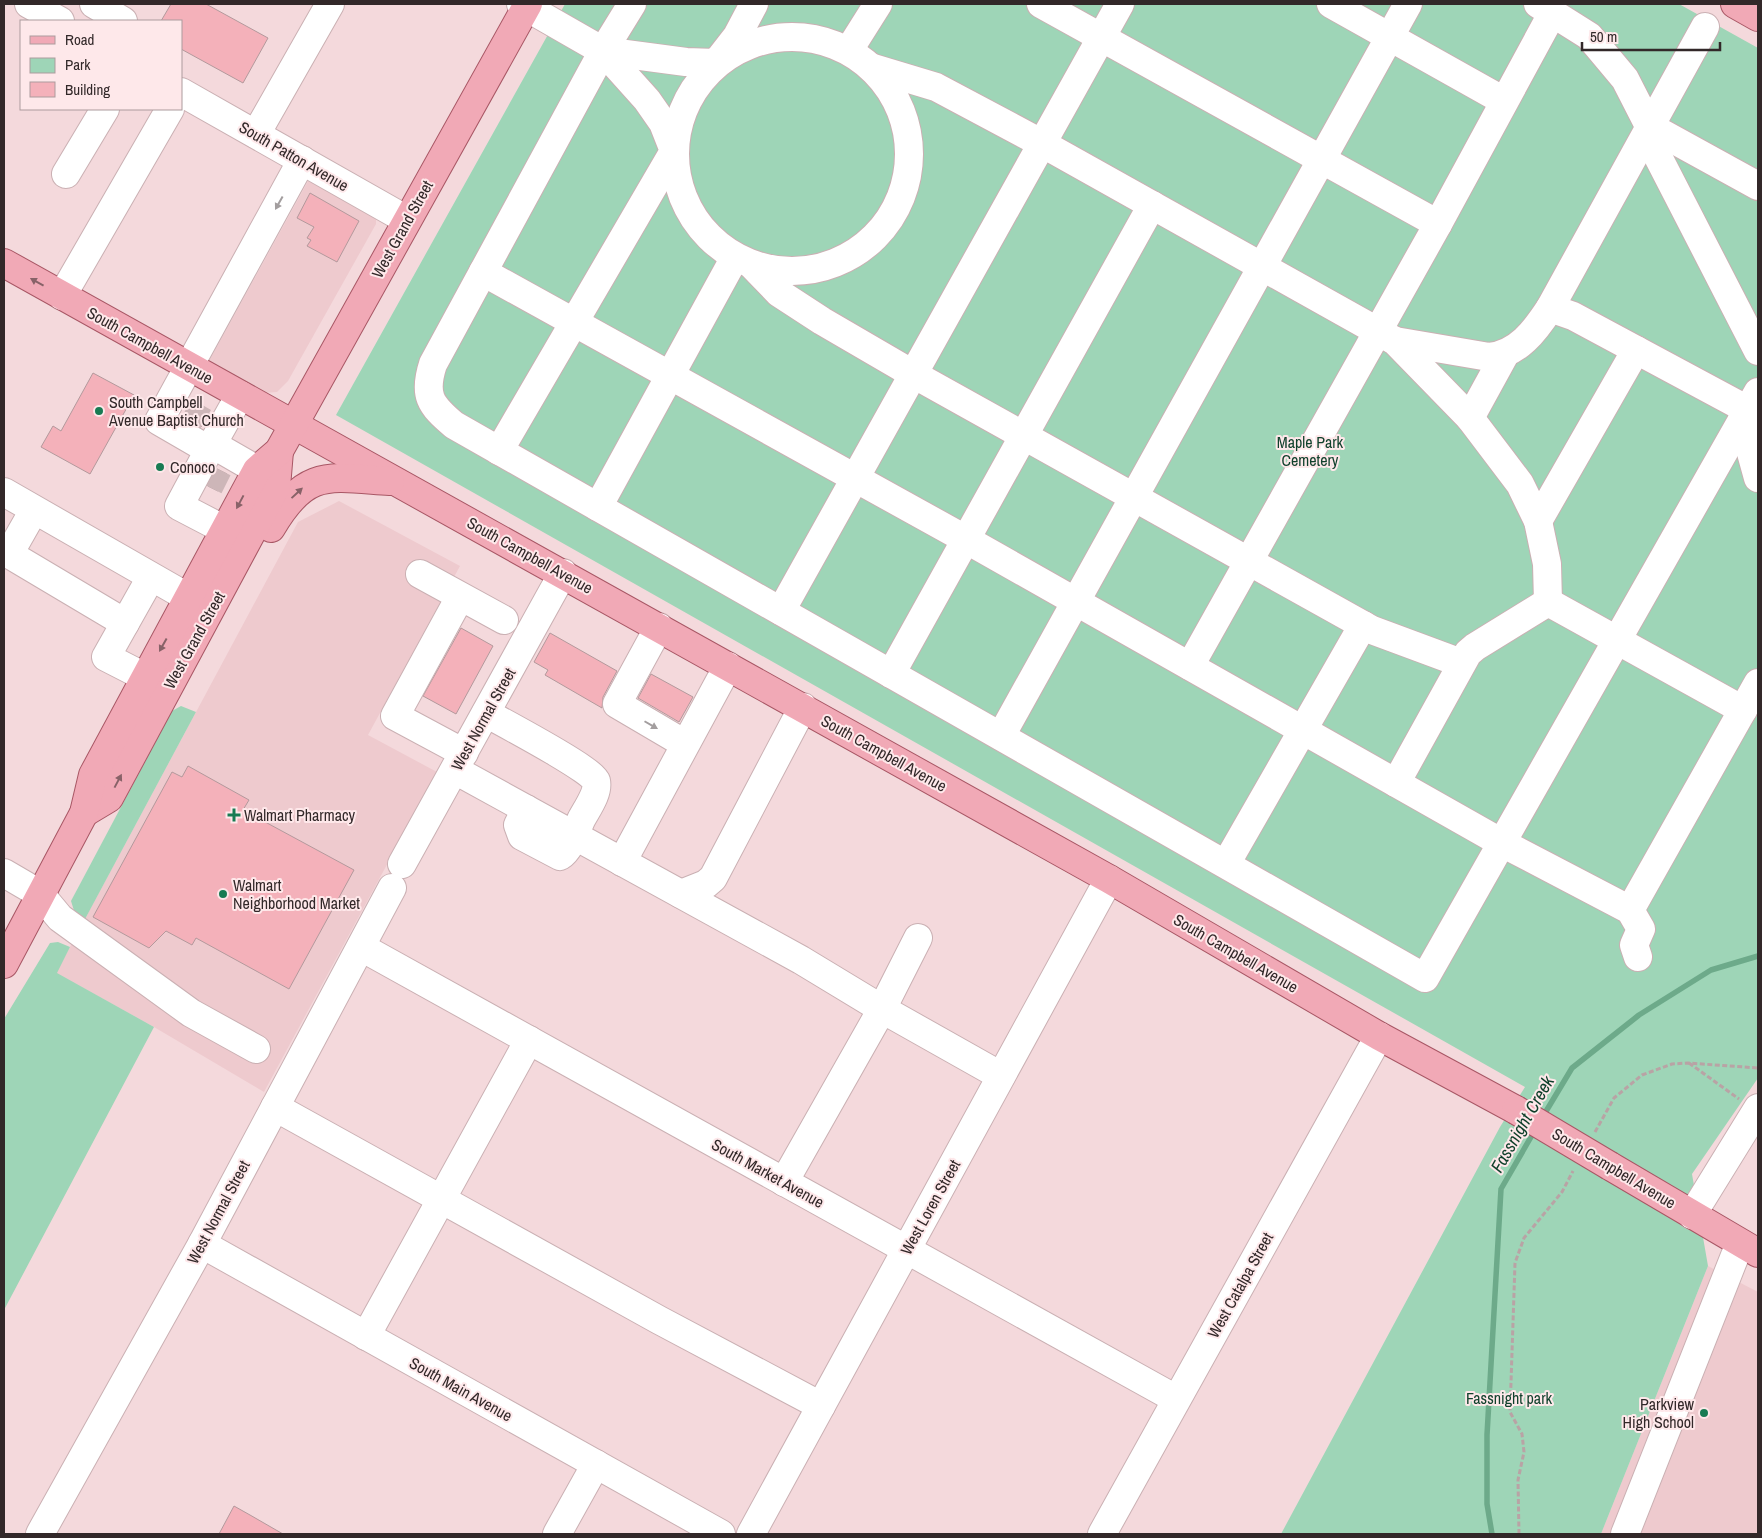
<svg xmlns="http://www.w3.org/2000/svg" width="1762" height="1538" font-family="'Archivo Narrow',sans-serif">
  <rect width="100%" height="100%" fill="#f4d9dc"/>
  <g fill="#eecace">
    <polygon points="312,174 376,216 376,224 288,381 277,392 263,393 208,363"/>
    <polygon points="339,501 460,566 368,735 437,772 264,1092 154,1027 56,973 298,522"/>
    <polygon points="1708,1266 1758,1292 1758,1534 1601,1534"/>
  </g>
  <g fill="#9ed5b7">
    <polygon points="565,4 1679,4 1758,48 1758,1078 1692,1174 1708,1266 1601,1534 1281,1534 1500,1127 1525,1087 336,415"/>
    <polygon points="181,706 196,712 84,921 76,917 71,901 172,711"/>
    <polygon points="58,942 70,947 57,973 154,1027 4,1310 4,1019 50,943"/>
  </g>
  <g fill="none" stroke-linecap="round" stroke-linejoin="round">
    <g stroke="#6daa8a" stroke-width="5.5">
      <polyline points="1542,1118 1572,1068 1639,1015 1711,970 1758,956"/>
      <polyline points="1492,1534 1487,1504 1487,1435 1501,1189 1535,1130"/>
    </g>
  </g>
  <g fill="#f4b1ba" stroke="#b3999c">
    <polygon points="171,4 206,4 268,38 243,83 181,49 181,21 161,21"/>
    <polygon points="310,193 359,221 337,262 307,246 311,240 307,238 314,227 297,218"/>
    <polygon points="93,373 134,395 90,474 41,447 53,426 61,431"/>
    <polygon points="191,402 209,413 201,427 183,417"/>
    <polygon points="217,469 227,474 218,491 208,486"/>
    <polygon points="461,628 493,646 456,714 423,696"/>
    <polygon points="550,633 617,671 603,697 602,708 545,675 548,670 534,662"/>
    <polygon points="651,674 693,697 679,722 638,698"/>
    <polygon points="188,766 249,800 243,810 354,870 289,989 196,938 192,945 166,931 149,948 93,917 172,772 182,777"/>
    <polygon points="234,1506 250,1515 283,1534 219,1534"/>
  </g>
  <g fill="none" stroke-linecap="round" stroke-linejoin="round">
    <g stroke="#cdb6b8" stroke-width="28" stroke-dasharray="28 14" stroke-linecap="butt">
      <polyline points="185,411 204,422"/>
      <polyline points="209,487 218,469"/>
    </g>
    <defs>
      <g id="minor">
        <polyline points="29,4 60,21"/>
        <polyline points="94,4 123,21"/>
        <path d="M 632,4 L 603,51 L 433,364 C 423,395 430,405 454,425 L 1425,978 L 1758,392"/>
        <polyline points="1041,4 1438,224"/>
        <polyline points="1331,4 1504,101"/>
        <polyline points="1538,4 1589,36 1625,79 1649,126 1653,147 1758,351"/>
        <circle cx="792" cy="154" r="117"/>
        <polyline points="849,50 878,4"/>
        <polyline points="603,51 686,62 716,63 737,36 754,4"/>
        <polyline points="873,68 936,87 1043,144 1395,341 1470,418 1520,484 1538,521 1547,564 1548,602"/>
        <polyline points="181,92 407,220"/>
        <polyline points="1649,126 1758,186"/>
        <polyline points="256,134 330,4"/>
        <polyline points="66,174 105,109"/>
        <polyline points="752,265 779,293 822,321 913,374 1372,630 1461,663"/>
        <polyline points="483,272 967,540 1502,843 1630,910 1641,929 1634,945 1638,957"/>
        <polyline points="62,296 170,109"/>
        <polyline points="1550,308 1573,316 1748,410"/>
        <path d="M 1395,341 L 1489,357 C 1518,354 1535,331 1550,308 L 1705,27"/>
        <polyline points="240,395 209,450 159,421 302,160"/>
        <polyline points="1470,418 1504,356"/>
        <polyline points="1742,420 1758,478"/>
        <polyline points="212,444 257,470"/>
        <polyline points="209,450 179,506 225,530"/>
        <polyline points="499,451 674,151 663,123 647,100 603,51 521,4"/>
        <polyline points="4,492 189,598"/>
        <polyline points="598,507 735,257"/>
        <polyline points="34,510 9,554 125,623"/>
        <polyline points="1538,521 1636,350"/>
        <polyline points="420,574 504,620"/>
        <polyline points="460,597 395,716 464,753"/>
        <polyline points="1548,602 1743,710"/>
        <polyline points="781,611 1120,4"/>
        <polyline points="659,627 617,704 685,744"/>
        <polyline points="1190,666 1438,224 1553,12"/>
        <polyline points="891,674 1152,205"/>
        <polyline points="145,677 106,657 151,577"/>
        <path d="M 486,713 C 502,722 593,770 596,781 C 599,793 586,810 581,820 C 576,831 570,850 560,856 L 522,836 L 518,825 L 526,809"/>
        <polyline points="1001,736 1408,4"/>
        <polyline points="455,770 801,960 882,1009 918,938"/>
        <polyline points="1396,783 1468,653 1475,647 1548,602"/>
        <polyline points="622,862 728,666"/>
        <polyline points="402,864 563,573"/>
        <polyline points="1226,864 1363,625"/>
        <polyline points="4,873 40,894 60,918 191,1013 256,1049"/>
        <polyline points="681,894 706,884 713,878 803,707"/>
        <polyline points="1630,910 1758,683"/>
        <polyline points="361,947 1176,1399"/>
        <polyline points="275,1107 659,1320 821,1406"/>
        <polyline points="784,1182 882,1009 1001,1076"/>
        <polyline points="1692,1215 1758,1108"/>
        <polyline points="202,1244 721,1534"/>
        <polyline points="366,1336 529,1040"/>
        <polyline points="40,1534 202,1244 392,888"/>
        <polyline points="557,1534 596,1464"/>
        <polyline points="751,1534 1109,879"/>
        <polyline points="1102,1534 1379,1036"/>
        <polyline points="1625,1534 1740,1243"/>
      </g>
      <g id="major">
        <polyline points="1735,4 1758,17"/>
        <polyline points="4,263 1109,879 1379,1036 1516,1110"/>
        <path d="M 271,528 C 306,468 328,477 390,481"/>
        <polyline points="84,813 109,798 276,487 279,451"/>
        <polyline points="4,964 84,813 93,775 257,470 279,451 528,4"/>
        <polyline points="1610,1166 1758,1253"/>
      </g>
    </defs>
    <use href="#minor" stroke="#cab0b3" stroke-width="30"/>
    <use href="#major" stroke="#a85765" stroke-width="30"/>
    <g stroke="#b9a3a5" stroke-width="3" stroke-dasharray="5 2.5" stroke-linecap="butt">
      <polyline points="1689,1063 1739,1099"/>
      <polyline points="1595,1132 1614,1098 1642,1075 1672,1064 1688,1063 1758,1068"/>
      <polyline points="1519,1534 1518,1480 1524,1452 1522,1434 1510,1412 1515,1263 1524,1238 1562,1192 1573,1171"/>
    </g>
    <use href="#minor" stroke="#fff" stroke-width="28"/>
    <use href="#major" stroke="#f1a9b6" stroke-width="28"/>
    <defs>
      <polyline id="major-bridge" points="1516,1110 1610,1166"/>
    </defs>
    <use href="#major-bridge" stroke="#a85765" stroke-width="30" stroke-linecap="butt"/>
    <use href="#major-bridge" stroke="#f1a9b6" stroke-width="28"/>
  </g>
  <defs><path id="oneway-solid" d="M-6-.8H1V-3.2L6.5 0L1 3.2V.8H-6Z" transform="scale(1.25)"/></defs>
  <g fill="#a39e9f">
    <use href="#oneway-solid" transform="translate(279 203) rotate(119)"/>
    <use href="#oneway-solid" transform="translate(651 725) rotate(30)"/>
  </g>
  <g fill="#886268">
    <use href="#oneway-solid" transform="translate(37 282) rotate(-151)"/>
    <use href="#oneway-solid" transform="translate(297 493) rotate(-43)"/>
    <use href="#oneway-solid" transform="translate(240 502) rotate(118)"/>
    <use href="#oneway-solid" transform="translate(163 645) rotate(119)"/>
    <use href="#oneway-solid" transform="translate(118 781) rotate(-62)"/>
  </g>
  <g fill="#187b53" stroke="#fee8ea" stroke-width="2">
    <circle cx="99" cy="411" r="5"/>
    <circle cx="160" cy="467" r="5"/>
    <path d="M231.5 807.5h5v5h5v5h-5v5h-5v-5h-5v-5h5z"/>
    <circle cx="223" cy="894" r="5"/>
    <circle cx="1704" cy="1413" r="5"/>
  </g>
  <g text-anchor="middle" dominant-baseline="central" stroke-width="4" stroke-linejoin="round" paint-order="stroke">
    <g font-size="16" fill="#322829" stroke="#fee8ea">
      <text transform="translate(294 156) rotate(30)">South Patton Avenue</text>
      <text transform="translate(402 229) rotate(-61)">West Grand Street</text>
      <text transform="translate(150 345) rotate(29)">South Campbell Avenue</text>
      <text transform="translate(530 555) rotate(29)">South Campbell Avenue</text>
      <text transform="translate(194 640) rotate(-61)">West Grand Street</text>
      <text transform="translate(483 719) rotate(-61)">West Normal Street</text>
      <text transform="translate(884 753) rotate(29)">South Campbell Avenue</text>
      <text transform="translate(1236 953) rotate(30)">South Campbell Avenue</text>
      <text transform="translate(1614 1168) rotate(31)">South Campbell Avenue</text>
      <text transform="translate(768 1173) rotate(29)">South Market Avenue</text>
      <text transform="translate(930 1207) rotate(-61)">West Loren Street</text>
      <text transform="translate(218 1212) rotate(-62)">West Normal Street</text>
      <text transform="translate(1240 1285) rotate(-61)">West Catalpa Street</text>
      <text transform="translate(461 1389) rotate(29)">South Main Avenue</text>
    </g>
    <g font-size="16" fill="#322829" stroke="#fee8ea" text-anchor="start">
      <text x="109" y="402">South Campbell<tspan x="109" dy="18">Avenue Baptist Church</tspan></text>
      <text x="170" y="467">Conoco</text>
      <text x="244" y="815">Walmart Pharmacy</text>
      <text x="233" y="885">Walmart<tspan x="233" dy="18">Neighborhood Market</tspan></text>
      <text x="1694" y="1404" text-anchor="end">Parkview<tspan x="1694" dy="18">High School</tspan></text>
    </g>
    <g font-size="16" fill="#10412c" stroke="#fee8ea">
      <text x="1310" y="442">Maple Park<tspan x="1310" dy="18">Cemetery</tspan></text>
      <text x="1509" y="1398">Fassnight park</text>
    </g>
    <g font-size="18" font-style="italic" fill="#0d3f29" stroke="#fee8ea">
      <text transform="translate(1522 1124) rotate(-60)">Fassnight Creek</text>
    </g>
  </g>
  <rect width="1762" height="1538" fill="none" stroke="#322829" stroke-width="10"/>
  <rect x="20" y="20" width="162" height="90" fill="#fee8ea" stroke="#ac9b9d"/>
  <rect x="30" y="36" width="25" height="8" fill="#f1a9b6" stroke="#ac9b9d"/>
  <text x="65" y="45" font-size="15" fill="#322829">Road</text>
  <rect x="30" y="58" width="25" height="15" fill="#9ed5b7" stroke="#ac9b9d"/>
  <text x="65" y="70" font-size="15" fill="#322829">Park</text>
  <rect x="30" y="82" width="25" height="15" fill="#f4b1ba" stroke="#ac9b9d"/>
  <text x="65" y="95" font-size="15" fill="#322829">Building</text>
  <path d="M1582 42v8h138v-8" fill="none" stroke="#322829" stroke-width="2.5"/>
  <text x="1590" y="42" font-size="15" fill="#322829" stroke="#fee8ea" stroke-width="4" paint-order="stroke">50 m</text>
</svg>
